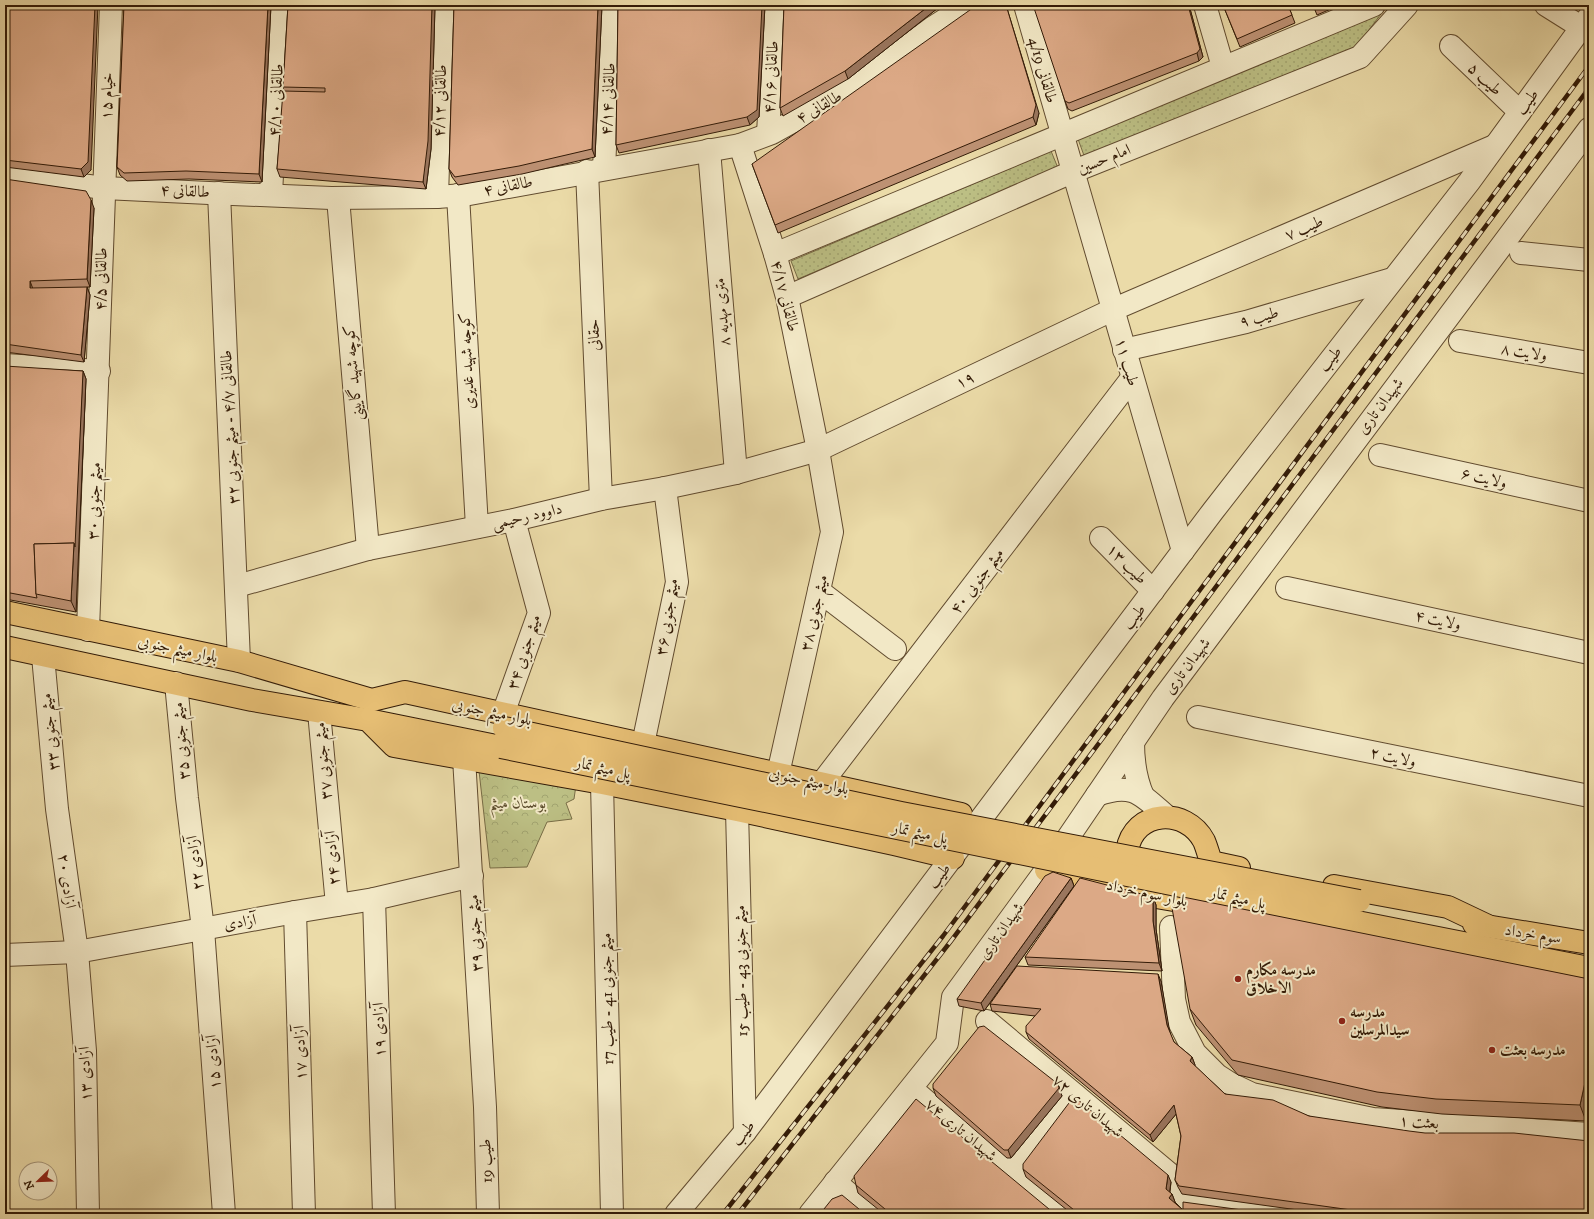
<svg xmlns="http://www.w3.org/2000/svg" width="1594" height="1219" font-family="'IM FELL DW Pica',Amiri,serif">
  <defs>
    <pattern id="grass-dots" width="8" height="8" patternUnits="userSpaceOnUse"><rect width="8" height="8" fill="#bcbf84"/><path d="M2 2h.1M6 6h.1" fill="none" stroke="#a2a470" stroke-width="1.8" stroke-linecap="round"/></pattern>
    <pattern id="park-crowns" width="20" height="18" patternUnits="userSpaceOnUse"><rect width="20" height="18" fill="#bcbf84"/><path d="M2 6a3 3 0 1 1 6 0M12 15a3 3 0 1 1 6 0" fill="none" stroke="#a2a470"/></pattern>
  </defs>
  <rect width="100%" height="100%" fill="#ebdba8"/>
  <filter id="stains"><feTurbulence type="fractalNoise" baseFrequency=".005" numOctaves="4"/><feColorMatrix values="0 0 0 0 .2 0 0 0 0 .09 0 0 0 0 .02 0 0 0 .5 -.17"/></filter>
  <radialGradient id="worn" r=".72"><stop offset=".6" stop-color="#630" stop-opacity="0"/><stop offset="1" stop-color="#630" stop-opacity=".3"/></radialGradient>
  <g fill="url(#grass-dots)" stroke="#786d46">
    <polygon points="1381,14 1353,51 1086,161 1078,139"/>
    <polygon points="1051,151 1058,168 798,279 791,261"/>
  </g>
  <polygon fill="url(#park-crowns)" stroke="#786d46" points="479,771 576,785 574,799 566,803 572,819 547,822 527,867 490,868"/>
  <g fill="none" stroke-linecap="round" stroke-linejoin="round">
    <defs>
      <g id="minor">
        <polyline points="1025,5 1183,551"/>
        <polyline points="1205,5 1223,67"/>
        <polyline points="1546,5 1581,27"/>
        <polyline points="1451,46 1520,112"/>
        <polyline points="768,134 775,5"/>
        <polyline points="740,145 775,254 787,297 818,450 832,532 778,774"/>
        <polyline points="709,150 736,473"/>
        <polyline points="604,168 612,5"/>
        <polyline points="587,171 601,499"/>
        <polyline points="5,175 104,188 209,193 331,198 437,197 464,195 740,145 772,133 846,92 932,28 968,5"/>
        <polyline points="219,193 239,661"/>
        <polyline points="271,194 281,5"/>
        <polyline points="458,195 477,527"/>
        <polyline points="437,197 443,5"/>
        <polyline points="338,198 368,549"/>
        <polyline points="1521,253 1589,260"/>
        <polyline points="775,254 1374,5"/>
        <polyline points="787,297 1072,172 1360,57 1407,5"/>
        <polyline points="1460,341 1589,363"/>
        <polyline points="1124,350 1246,322 1392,279"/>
        <polyline points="5,365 99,371"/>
        <polyline points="1380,455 1589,501"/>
        <polyline points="1101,538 1153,591"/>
        <polyline points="237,586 368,549 514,520 601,499 665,488 736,473 818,450 1112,310 1494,146"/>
        <polyline points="1287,588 1589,653"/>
        <polyline points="819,591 895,649"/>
        <path d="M 88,630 C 97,422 102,213 111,5"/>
        <polyline points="43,656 57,809 77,952 85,1051 88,1214"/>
        <polyline points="176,683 187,798 203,929 224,1214"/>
        <polyline points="319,712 337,905"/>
        <polyline points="503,714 539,613 514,520"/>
        <polyline points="1198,717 1589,796"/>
        <path d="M 1133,742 C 1133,762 1135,778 1143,796"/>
        <polyline points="643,744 677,582 665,488"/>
        <polyline points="464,758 485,1107 488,1214"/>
        <polyline points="602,783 612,1214"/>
        <polyline points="821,784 1132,378"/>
        <path d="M 1097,795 C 1132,782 1141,794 1166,816"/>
        <polyline points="737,810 745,1132"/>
        <polyline points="374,899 384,1214"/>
        <polyline points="295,912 304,1214"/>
        <polyline points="1171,927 1174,999 1179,1022 1195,1053 1217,1075 1231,1084 1252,1094 1373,1119 1589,1134"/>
        <polyline points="5,955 77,952 295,912 374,899 472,876"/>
        <polyline points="987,1021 1172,1176 1179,1198 1283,1214"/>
        <polyline points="912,1089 1058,1214"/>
        <polyline points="1011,1172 1075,1095"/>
        <polyline points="835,1182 873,1214"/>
        <polyline points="676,1214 745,1132 1213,511 1469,182 1589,17"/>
        <polyline points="810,1214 947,1043 953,997 1046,870 1163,698 1589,129"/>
      </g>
      <g id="major">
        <polyline points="5,612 239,661 372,700 405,692 961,814"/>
        <polyline points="5,647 252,700 368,720 394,746 602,783 737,810 894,844 953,858"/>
        <polyline points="368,720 501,747"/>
        <polyline points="1046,870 1156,897 1209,906"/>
        <polyline points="1334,886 1448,907 1488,926"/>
        <path d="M 1156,897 C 1146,889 1135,883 1129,872 C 1126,865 1126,859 1127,851 C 1134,809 1186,807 1204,841 C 1207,848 1209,856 1211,862 L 1239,868"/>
        <polyline points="1357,922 1589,968"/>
        <polyline points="1474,924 1589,943"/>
        <polyline points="1421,947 1444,952 1485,948"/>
      </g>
    </defs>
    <use href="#minor" stroke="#614b2f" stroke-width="24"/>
    <use href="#major" stroke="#331b07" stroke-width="24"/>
    <use href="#minor" stroke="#f2e8c6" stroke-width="22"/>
    <use href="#major" stroke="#e6be74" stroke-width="22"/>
    <defs>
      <g id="rail">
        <polyline points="723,1214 943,936 1589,66"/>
        <polyline points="738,1214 951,941 1589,88"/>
      </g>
    </defs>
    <use href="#rail" stroke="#331b07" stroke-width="4.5"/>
    <use href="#rail" stroke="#f2e8c6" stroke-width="3" stroke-dasharray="9" stroke-linecap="butt"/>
    <defs>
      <g id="major-bridge">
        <polyline points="504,728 901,813 1359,901"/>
        <polyline points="501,747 1357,922"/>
      </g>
    </defs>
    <use href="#major-bridge" stroke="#331b07" stroke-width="24" stroke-linecap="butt"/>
    <use href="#major-bridge" stroke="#e6be74" stroke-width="22"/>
  </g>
  <g fill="#bd9173" stroke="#331b07">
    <polygon points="5,5 91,170 84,177 5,167"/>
    <polygon points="124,5 271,5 262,182 189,179 127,181 120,175 117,167"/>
    <polygon points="288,5 435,5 431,149 426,189 280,177 277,169 284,91 283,87"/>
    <polygon points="454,5 602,5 595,157 522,174 458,185 452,177 449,169"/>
    <polygon points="618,5 765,5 759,117 750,125 619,153 616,145"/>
    <polygon points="784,5 944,5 938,8 848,79 783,116 780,108"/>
    <polygon points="1189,5 1203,57 1199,61 1072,111 1068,109 1065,101"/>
    <polygon points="1223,5 1288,5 1295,23 1240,47"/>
    <polygon points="1313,5 1340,5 1317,15"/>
    <polygon points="1039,113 1036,125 778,233 752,164"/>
    <polygon points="5,179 94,208 90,287 87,287 90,295 84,362 5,352"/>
    <polygon points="5,367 83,371 86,379 76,612 5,599"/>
    <polygon points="1071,878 1074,886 984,1011 959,1006 957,999"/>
    <polygon points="1153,897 1156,905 1156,929 1162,971 1028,965 1025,957"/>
    <polygon points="1589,979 1589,1106 1586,1121 1442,1114 1382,1107 1238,1075 1196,1025 1190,1009"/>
    <polygon points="1161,981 1169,1031 1174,1042 1192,1057 1195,1065 1195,1066 1225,1094 1309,1116 1589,1214 1327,1214 1182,1194 1178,1187 1175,1180 1181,1136 1176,1114 1153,1142 1029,1039 1026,1032 1035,1016 992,1011 990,1004"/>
    <polygon points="1058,1084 1062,1096 1011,1158 1007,1158 936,1096 933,1088"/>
    <polygon points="1023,1169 1171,1182 1170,1192 1172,1194 1175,1202 1183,1210 1272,1214 1072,1214 1026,1177"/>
    <polygon points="856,1185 1055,1214 884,1214 858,1193"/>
  </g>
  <g fill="#9a765e" stroke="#331b07">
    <polygon points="95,5 98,5 91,170 84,177 81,169"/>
    <polygon points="268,5 271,5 262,182 259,174"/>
    <polygon points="432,5 435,5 435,6 431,149 426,189 423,182"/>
    <polygon points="598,5 602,5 595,157 592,149"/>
    <polygon points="762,5 765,5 759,117 750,125 747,117"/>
    <polygon points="930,5 937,5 938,8 848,79 845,71"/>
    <polygon points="1006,5 1039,113 1036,125 1033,117"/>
    <polygon points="1188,5 1189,5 1203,57 1199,61 1197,53"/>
    <polygon points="91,200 94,208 90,287 87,279"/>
    <polygon points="30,281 33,289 30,288"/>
    <polygon points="87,287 90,295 84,362 81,355"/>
    <polygon points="83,371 86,379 76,612 71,601"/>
    <polygon points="1071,878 1074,886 984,1011 981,1003"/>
    <polygon points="1153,897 1156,905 1156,929 1162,971 1159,963 1153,921"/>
    <polygon points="1158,974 1161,981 1170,1033 1167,1025"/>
    <polygon points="1192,1057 1195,1065 1193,1069 1190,1061"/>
    <polygon points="1589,1064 1589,1106 1586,1121 1580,1105"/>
    <polygon points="1058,1084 1062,1096 1011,1158 1008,1150"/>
    <polygon points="1174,1105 1177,1113 1153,1142 1150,1135"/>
    <polygon points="1168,1175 1171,1182 1169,1196 1166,1189"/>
    <polygon points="1172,1194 1175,1202 1172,1205 1169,1198"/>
  </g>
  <g fill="#dca986" stroke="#331b07">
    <polygon points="5,5 95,5 88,162 81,169 5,160"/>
    <polygon points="124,5 268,5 259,174 186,171 124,173 117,167"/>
    <polygon points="288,5 432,5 428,141 423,182 277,169 283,91 325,92 325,88 283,87"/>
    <polygon points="454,5 598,5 592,149 519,166 455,177 449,169"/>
    <polygon points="618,5 762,5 757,110 747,117 616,145"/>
    <polygon points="784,5 930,5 845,71 780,108"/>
    <polygon points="977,5 1006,5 1036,105 1033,117 775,225 752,164"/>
    <polygon points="1033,5 1188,5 1200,49 1197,53 1069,103 1065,101"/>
    <polygon points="1223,5 1288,5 1292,15 1237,39"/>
    <polygon points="5,179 86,191 91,200 87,279 30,281 30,288 87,287 81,355 5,344"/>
    <polygon points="5,366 83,371 75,547 74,543 34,544 36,594 37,598 5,592"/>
    <polygon points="74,543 71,601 36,594 34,544"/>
    <polygon points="1053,872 1071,878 981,1003 957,999 1045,876"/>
    <polygon points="1080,878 1153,897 1153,921 1159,963 1025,957"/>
    <polygon points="1183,897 1589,979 1589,1064 1580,1105 1436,1099 1377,1092 1232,1060 1190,1009 1172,908"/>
    <polygon points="1017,966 1158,974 1167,1025 1174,1042 1192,1057 1190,1061 1225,1094 1273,1100 1309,1116 1409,1131 1425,1133 1514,1133 1589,1141 1589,1211 1588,1214 1380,1214 1179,1186 1175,1180 1181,1136 1174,1105 1150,1135 1026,1032 1026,1026 1041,1009 990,1004"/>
    <polygon points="984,1026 1058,1084 1059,1088 1008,1150 1004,1150 933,1088 933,1084 979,1027"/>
    <polygon points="916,1099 1055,1214 891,1214 856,1185 854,1176"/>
    <polygon points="1072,1099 1077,1099 1168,1175 1166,1189 1172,1194 1169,1198 1183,1210 1183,1202 1272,1214 1079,1214 1023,1169 1023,1164"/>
    <polygon points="842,1195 865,1214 820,1214 832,1199"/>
  </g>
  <g fill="#8f2418" stroke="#f2e8c6" stroke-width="1.5">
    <circle cx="1238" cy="979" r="4"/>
    <circle cx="1342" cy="1021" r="4"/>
    <circle cx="1492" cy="1050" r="4"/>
  </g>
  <g text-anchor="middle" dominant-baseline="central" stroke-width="4" stroke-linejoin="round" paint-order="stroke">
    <g font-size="16" fill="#331b07" stroke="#f2e8c6">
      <text transform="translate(1043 70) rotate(74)">طالقانی 4/19</text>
      <text transform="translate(771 77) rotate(-87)">طالقانی ۴/۱۶</text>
      <text transform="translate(1485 79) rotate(43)">طیب ۵</text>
      <text transform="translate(107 96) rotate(-88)">خیام ۱۵</text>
      <text transform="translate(608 99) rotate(-87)">طالقانی ۴/۱۴</text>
      <text transform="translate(276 100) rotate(-87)">طالقانی ۴/۱۰</text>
      <text transform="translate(440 101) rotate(-88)">طالقانی ۴/۱۲</text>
      <text transform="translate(1527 102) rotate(-54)">طیب</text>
      <text transform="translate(819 107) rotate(-30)">طالقانی ۴</text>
      <text transform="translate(1104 159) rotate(-22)">امام حسین</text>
      <text transform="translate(508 186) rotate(-11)">طالقانی ۴</text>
      <text transform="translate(185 191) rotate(3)">طالقانی ۴</text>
      <text transform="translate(1304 228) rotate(-23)">طیب ۷</text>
      <text transform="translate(101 279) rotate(-89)">طالقانی ۴/۵</text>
      <text transform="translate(785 296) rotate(76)">طالقانی ۴/۱۷</text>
      <text transform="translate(722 312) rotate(-95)">۸ متری مهدیه</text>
      <text transform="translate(1259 317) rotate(-15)">طیب ۹</text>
      <text transform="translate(594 335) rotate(-92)">حقانی</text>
      <text transform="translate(1524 352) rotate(9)">ولایت ۸</text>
      <text transform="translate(1330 359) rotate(-52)">طیب</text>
      <text transform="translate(467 361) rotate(-93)">کوچه شهید غدیری</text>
      <text transform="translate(1127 362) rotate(74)">طیب ۱۱</text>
      <text transform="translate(353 373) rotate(-95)">کوچه شهید گایینی</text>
      <text transform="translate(965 380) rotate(-26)">۱۹</text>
      <text transform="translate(1380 406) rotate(-53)">شهیدان تاری</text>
      <text transform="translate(230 427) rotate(-93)">طالقانی ۴/۷ - میثم جنوبی ۳۲</text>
      <text transform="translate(1484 478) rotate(13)">ولایت ۶</text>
      <text transform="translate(94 501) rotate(-88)">میثم جنوبی ۳۰</text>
      <text transform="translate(527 516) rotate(-13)">داوود رحیمی</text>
      <text transform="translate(1127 564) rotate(45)">طیب ۱۳</text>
      <text transform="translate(977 581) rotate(-53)">میثم جنوبی ۴۰</text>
      <text transform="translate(814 613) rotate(-77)">میثم جنوبی ۳۸</text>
      <text transform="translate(667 617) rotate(-81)">میثم جنوبی ۳۶</text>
      <text transform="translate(1134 617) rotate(-53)">طیب</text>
      <text transform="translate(1438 620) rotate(12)">ولایت ۴</text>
      <text transform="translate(178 649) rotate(12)">بلوار میثم جنوبی</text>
      <text transform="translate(524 652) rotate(-72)">میثم جنوبی ۳۴</text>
      <text transform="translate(1187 666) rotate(-53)">شهیدان تاری</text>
      <text transform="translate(492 712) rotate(12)">بلوار میثم جنوبی</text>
      <text transform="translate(50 732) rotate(-96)">میثم جنوبی ۳۳</text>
      <text transform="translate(181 741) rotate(-95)">میثم جنوبی ۳۵</text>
      <text transform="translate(1393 757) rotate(12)">ولایت ۲</text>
      <text transform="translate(323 761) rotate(-95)">میثم جنوبی ۳۷</text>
      <text transform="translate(603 768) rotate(12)">پل میثم تمار</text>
      <text transform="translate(809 781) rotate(12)">بلوار میثم جنوبی</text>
      <text transform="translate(920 833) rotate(12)">پل میثم تمار</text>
      <text transform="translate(332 858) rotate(-95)">آزادی ۲۴</text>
      <text transform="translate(195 863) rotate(-97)">آزادی ۲۲</text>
      <text transform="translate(939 876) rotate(-53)">طیب</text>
      <text transform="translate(67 881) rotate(82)">آزادی ۲۰</text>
      <text transform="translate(1147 893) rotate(12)">بلوار سوم خرداد</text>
      <text transform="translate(1238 898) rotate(12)">پل میثم تمار</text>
      <text transform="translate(240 922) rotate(-10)">آزادی</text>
      <text transform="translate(1001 931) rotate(-54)">شهیدان تاری</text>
      <text transform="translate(475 933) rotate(-93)">میثم جنوبی ۳۹</text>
      <text transform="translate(1533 934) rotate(9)">سوم خرداد</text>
      <text transform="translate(741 971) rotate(-91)">میثم جنوبی 43 - طیب 15</text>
      <text transform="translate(607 999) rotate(-91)">میثم جنوبی 41 - طیب 17</text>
      <text transform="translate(379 1030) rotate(-92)">آزادی ۱۹</text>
      <text transform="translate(300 1053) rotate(-92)">آزادی ۱۷</text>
      <text transform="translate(213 1062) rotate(-95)">آزادی ۱۵</text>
      <text transform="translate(85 1074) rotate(-92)">آزادی ۱۳</text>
      <text transform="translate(1088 1106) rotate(40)">شهیدان تاری ۷۲</text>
      <text transform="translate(1419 1122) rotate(4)">بعثت ۱</text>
      <text transform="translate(961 1130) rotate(40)">شهیدان تاری ۷۴</text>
      <text transform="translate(743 1133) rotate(-51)">طیب</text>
      <text transform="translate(486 1161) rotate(-92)">طیب 19</text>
    </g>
    <g font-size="16" font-style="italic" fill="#5c4c2c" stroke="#f2e8c6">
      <text x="518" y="803">بوستان میثم</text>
    </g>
    <g font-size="16" font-weight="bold" fill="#331b07" stroke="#f2e8c6" text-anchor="start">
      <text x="1246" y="970">مدرسه مکارم<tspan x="1246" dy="18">الاخلاق</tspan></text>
      <text x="1350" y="1012">مدرسه<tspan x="1350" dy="18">سیدالمرسلین</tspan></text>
      <text x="1500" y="1050">مدرسه بعثت</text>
    </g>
  </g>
  <rect width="1594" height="1219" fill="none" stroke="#ebdba8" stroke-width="20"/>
  <rect x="6" y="6" width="1582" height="1207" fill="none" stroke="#331b07" stroke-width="2"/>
  <rect x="10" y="10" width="1574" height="1199" fill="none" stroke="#331b07"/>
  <g transform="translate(38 1181) rotate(247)"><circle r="19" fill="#f2e8c6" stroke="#a6967a"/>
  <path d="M0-3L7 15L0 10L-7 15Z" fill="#8f2418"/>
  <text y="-6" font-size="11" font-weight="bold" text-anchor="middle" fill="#331b07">N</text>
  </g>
  <rect width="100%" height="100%" filter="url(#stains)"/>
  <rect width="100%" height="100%" fill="url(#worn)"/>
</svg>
